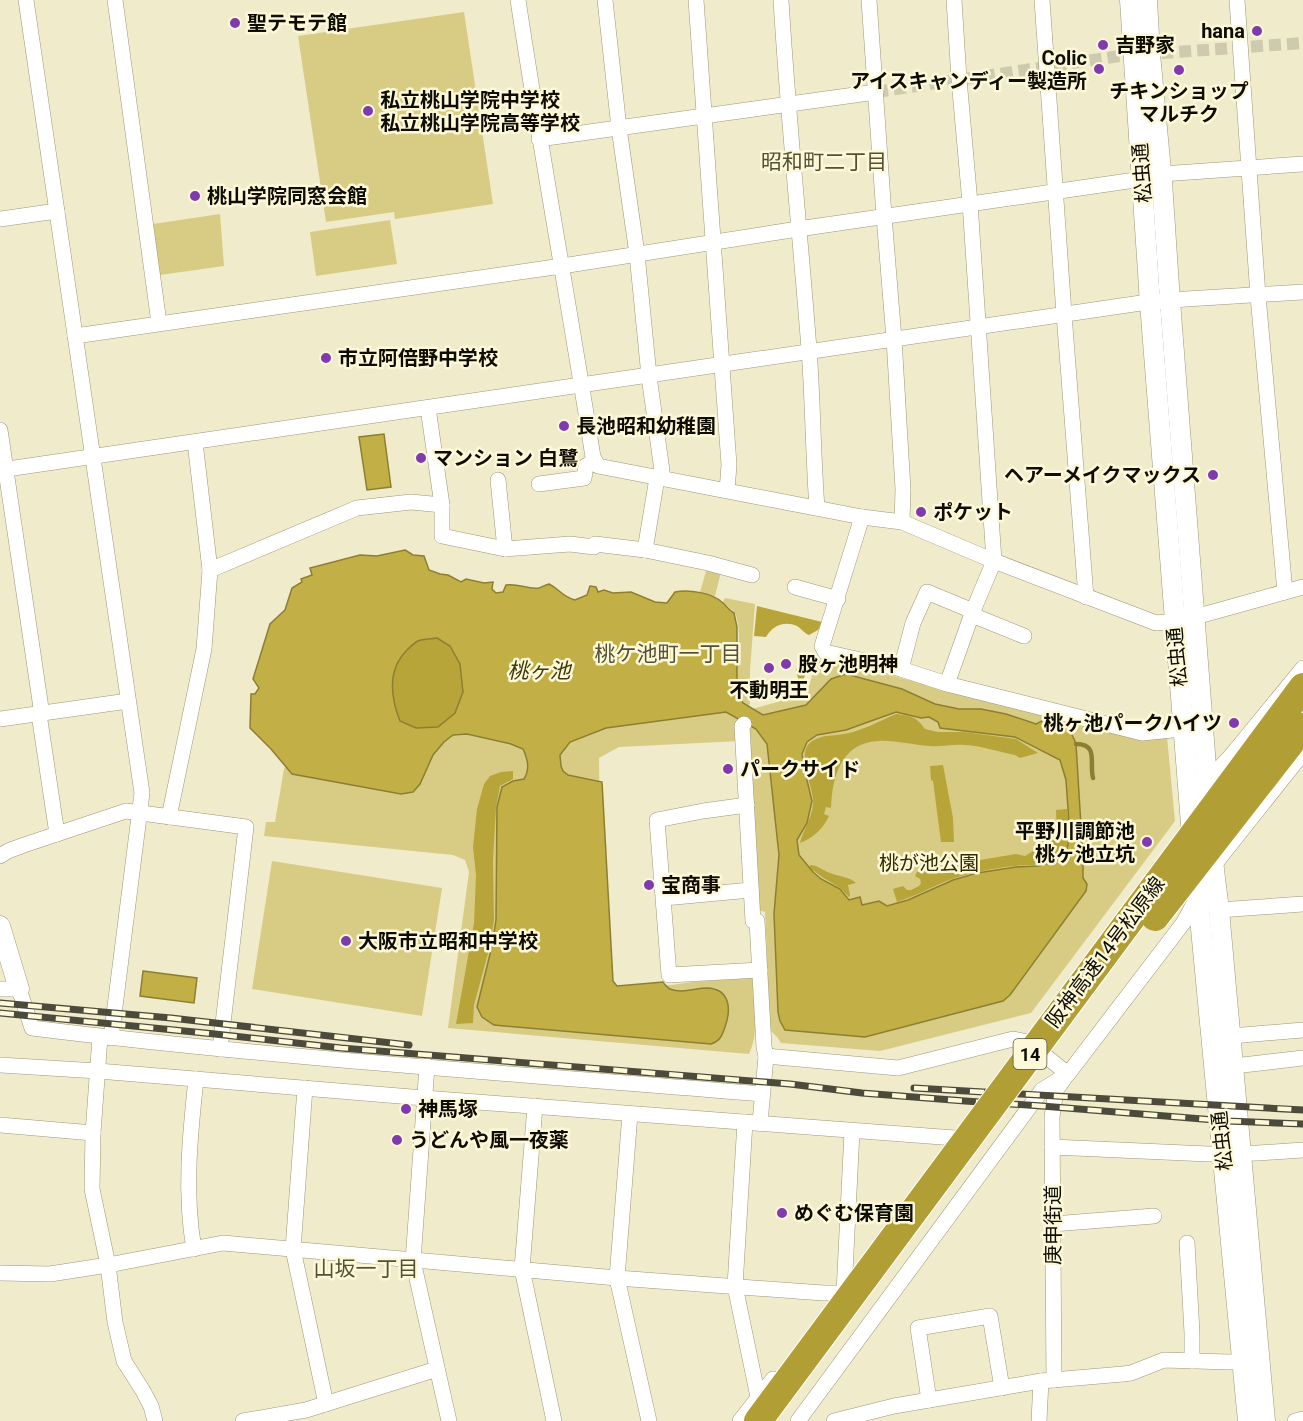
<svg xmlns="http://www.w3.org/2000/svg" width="1303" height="1421" font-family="Roboto,'Noto Sans JP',sans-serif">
  <rect width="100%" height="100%" fill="#f0ebcb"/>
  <g fill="#d8cc85">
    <polygon points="464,12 493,204 395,219 394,212 326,222 298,36"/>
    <polygon points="220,214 224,266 160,275 153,224"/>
    <polygon points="390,220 397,264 316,276 310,232"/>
    <polygon points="707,568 721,572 715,596 700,592"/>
    <path d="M 725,598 L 755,604 L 750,670 L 750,703 L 749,706 L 743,703 C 741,697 738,690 738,684 C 735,662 743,637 736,616 C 735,610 727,607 723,602 Z"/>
    <path d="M 826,659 L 1142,739 L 1167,737 L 1175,821 L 1031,1013 L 880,1051 L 781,1043 L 777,1037 L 770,1030 L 765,912 L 756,909 L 740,741 L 619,747 L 599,758 L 600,855 L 612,982 L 617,987 L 672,985 L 692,982 L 752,978 C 754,1003 760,1030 749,1054 L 448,1028 L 469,872 L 465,860 L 453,855 L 264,836 L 266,822 L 275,822 L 284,769 L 307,732 L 752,709 L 806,694 L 817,662 Z"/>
    <polygon points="272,861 442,888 422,1016 252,989"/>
  </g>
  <g fill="#b7a53a">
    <path d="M 757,606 L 822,622 L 818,630 L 809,635 C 804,633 802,629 797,626 C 784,620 772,626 766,637 L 754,636 Z"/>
    <path d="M 437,638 L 450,646 L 460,664 L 463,692 L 455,713 L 438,727 L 416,728 L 400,721 C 391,697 386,670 407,650 C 410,647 414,643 418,641 C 423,639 431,639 437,638 Z"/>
    <polygon points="811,656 801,688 767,694 763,694 768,690 774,692 790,689 792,690 792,688 800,687 796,669 804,667 803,660"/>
    <path d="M 896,714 C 911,716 916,716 925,729 L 938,732 L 964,732 L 1016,739 L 1038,753 L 1020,758 L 1015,755 C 999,752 982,746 965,745 C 953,744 941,747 929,746 C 912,745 895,740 878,741 C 841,743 832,777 831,808 L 826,807 L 824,814 L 829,816 C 823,829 813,838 800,843 C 803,830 812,818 813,804 C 815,787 791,749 816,739 C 826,734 841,736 853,732 C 867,728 882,720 896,714 Z"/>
    <polygon points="943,765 953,818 954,842 941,842 933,781 931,780 930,766"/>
    <polygon points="513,771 513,779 500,786 496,808 493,860 494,920 490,946 474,1005 473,1023 456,1024 474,923 476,875 473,847 477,809 484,784 490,776 501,772"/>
    <path d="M 1067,809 C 1068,822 1073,843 1063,854 C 1051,867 1032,864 1015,866 C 995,868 972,872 952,879 C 933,886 916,896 897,902 L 893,889 L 903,886 L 907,890 L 911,890 L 919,886 L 921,883 L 920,879 L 915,876 L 917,872 L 933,869 L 934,873 L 950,872 L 949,862 L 972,859 L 974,861 L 1016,854 L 1025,856 L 1057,836 L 1056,810 Z"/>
    <path d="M 811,865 C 819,866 825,872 833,874 C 841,877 850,877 856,883 L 848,885 L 850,895 L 849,897 L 840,888 L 822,877 L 809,867 Z"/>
  </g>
  <g fill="#c2b046" stroke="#8c7f32" stroke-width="1.5" fill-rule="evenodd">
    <polygon points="384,434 391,487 367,490 359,437"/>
    <path d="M 405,550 L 413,555 L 424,556 L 429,570 L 440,574 L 448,575 L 461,582 L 466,579 L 484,583 L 493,582 L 492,589 L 496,593 L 503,592 L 506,585 C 519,583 528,590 539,588 C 542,587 545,585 549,584 C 561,590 561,596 575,600 L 587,595 L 590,586 L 596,587 L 598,592 L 604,590 L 613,593 L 631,592 L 655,602 L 667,603 L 675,592 C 689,589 713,593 723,603 C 727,607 729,610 734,613 L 737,627 L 737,690 L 743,703 L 763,715 L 806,705 L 831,679 L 846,674 L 902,689 L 935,704 L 959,709 L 981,709 L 1006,714 L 1036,724 L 1046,719 C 1065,724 1069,725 1076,744 L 1083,859 L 1083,878 L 1087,884 L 1086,891 L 1010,995 L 1003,1001 L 865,1037 L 785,1030 L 780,1021 L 778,1012 L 774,914 L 779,855 L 767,744 L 756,729 L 726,712 L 606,728 L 570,742 L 560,755 L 561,766 L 563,771 L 568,775 L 602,782 L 613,981 L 617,986 L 663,982 C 664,984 668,988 670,989 C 682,994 695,988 707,988 C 731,989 731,1010 725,1027 C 722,1036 720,1041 711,1044 L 494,1025 L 482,1017 L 477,1007 L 492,946 L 496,920 L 497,807 L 502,787 L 513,781 L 524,779 C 530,769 528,760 523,749 L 511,744 L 467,734 L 453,735 L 444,742 L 433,755 L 420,784 L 413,792 L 401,794 L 292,774 L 271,749 L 250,728 L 251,694 L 255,694 L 259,688 L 253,679 L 270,624 L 285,610 L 292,588 L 302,582 L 301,579 L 312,575 L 310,568 L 360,555 L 377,556 ZM 437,638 L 450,646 L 460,664 L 463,692 L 455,713 L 438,727 L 416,728 L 400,721 C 391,698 387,670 407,650 C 410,647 414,643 418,641 C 423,639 431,639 437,638 ZM 896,712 L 921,718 L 929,717 L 938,722 L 940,728 L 1015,737 L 1060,760 L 1066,780 L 1070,837 L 1066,852 L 1053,862 L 1038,866 L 1016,867 L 977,873 L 953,880 L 908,900 L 887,906 L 879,901 L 862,905 L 860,897 L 849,900 L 840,889 L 821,879 L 813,872 L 799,855 L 797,840 L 807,823 L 812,801 L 804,768 L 802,754 L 807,742 L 817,735 L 846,730 Z"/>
    <polygon points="143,971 197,978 194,1003 140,996"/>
  </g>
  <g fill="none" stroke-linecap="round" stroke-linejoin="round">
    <path stroke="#8c7f32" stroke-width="4.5" d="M 1076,744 C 1099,744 1089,763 1093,778"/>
    <polyline stroke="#cecaad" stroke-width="12" stroke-dasharray="12 6" stroke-linecap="butt" points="876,92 1120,56 1303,43"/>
    <defs>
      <g id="minor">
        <polyline points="26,0 142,793 111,1038"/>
        <polyline points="115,0 159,323"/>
        <path d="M 518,0 C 541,153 569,304 593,457 L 598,466 L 862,517 L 902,522 L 994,561 L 1156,623 L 1174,621 L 1195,617 L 1303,587"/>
        <polyline points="605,0 619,128 637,254 649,376 662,471 657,478 645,550"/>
        <polyline points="696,0 729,465 727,490"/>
        <path d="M 781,0 C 788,117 800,233 809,349 C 813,402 813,455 817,508"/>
        <polyline points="869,0 884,216 894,339 903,489 902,522"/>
        <polyline points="1042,0 1064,314 1086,597"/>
        <polyline points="1237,0 1258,296 1285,592"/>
        <polyline points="539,139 876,92"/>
        <polyline points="1162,174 1303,164"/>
        <polyline points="0,219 57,211"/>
        <polyline points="75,336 562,266 798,229 1142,179"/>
        <polyline points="428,408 442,505 442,536 505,549 570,544 594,547 595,544 645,550 708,563 752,575"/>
        <polyline points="0,430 41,708 39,714 57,834"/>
        <polyline points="0,470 1141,303 1186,299 1303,292"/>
        <polyline points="498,480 505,549"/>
        <polyline points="539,484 584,478 586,466 594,460"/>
        <polyline points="862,517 822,646 825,652 901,669 947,684 1142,733 1183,729"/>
        <polyline points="210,570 357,508 411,502 442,505"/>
        <polyline points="795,587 838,599"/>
        <polyline points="972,615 1024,636"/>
        <polyline points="901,669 913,623 927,592 973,611"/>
        <polyline points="947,684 973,611 994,561 970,203 959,79 954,0"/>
        <polyline points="0,719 128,701"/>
        <polyline points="744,724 742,726 753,921 757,921 764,1047 766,1056"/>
        <polyline points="1207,781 1230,757 1303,668"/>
        <polyline points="747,805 703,811 657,820 669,975 760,970"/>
        <polyline points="169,817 204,649 210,570 195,442"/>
        <polyline points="0,856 8,851 24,845 126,811 246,827 220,1049"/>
        <polyline points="1211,871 1214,865 1303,753"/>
        <polyline points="664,898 751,890"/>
        <polyline points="1219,910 1303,904"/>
        <path d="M 0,989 L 19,989 L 32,1028 C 274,1058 519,1074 762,1094"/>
        <polyline points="1231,1036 1303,1030"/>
        <polyline points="100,1037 93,1133 92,1189 108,1265 115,1322 124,1361 143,1391 151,1406 155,1421"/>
        <polyline points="0,1065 98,1071 424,1098 955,1138"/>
        <polyline points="427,1066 413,1261 449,1421"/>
        <polyline points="1234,1066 1303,1058"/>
        <polyline points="305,1088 293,1249 326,1404"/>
        <polyline points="535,1106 522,1269 554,1421"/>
        <polyline points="630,1114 617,1278 649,1421"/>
        <polyline points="745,1122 735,1286 758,1397"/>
        <polyline points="760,1123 766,1056 898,1068 1013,1039 1028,1042 1068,1074"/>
        <polyline points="0,1125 93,1133"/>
        <polyline points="1052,1147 1208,1154 1258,1153 1303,1150"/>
        <polyline points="1053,1224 1154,1216"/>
        <polyline points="1187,1243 1192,1333 1192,1361"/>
        <path d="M 194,1249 C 184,1193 190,1135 196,1079"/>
        <polyline points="0,1273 50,1274 108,1265 223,1243 617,1278 823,1293 844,1293 852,1131"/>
        <polyline points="1054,1380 1052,1117 1056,1090 1064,1079"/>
        <polyline points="929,1400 918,1328 990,1316 1002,1388"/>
        <polyline points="243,1421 306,1410 437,1369"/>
        <polyline points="740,1421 773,1379"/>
        <polyline points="798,1421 1042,1090 1068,1074 1184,922 1200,892"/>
        <polyline points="834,1421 894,1406 1041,1381 1123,1374 1131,1373 1164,1360 1228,1362 1253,1361"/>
        <polyline points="1039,1421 1041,1381"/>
        <polyline points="1295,1421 1303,1419"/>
      </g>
      <g id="tertiary">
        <polyline points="1130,0 1150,303 1191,824 1248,1421"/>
        <polyline points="1147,0 1150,54 1162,182 1170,301 1214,870 1219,910 1265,1421"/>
        <polyline points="0,926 19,989"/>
      </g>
    </defs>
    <use href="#minor" stroke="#9c987a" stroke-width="16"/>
    <use href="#tertiary" stroke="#9c987a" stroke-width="21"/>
    <use href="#minor" stroke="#fff" stroke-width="15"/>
    <use href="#tertiary" stroke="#fff" stroke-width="20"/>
    <defs>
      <g id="rail">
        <polyline points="0,1003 171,1018 409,1045"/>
        <polyline points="0,1013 215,1034 341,1048 790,1084 862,1093 965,1101 1042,1106 1227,1121 1303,1124"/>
        <polyline points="914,1088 1303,1110"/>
      </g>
    </defs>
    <use href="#rail" stroke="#4c4a3a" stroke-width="7"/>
    <use href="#rail" stroke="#fdf8d8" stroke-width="4.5" stroke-dasharray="14" stroke-linecap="butt"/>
    <defs>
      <g id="motorway-bridge">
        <polyline points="1155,917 1303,727"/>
        <polyline points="758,1421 1303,687"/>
      </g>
    </defs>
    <use href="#motorway-bridge" stroke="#fff" stroke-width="30" stroke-linecap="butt"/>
    <use href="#motorway-bridge" stroke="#b19f36" stroke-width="28"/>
  </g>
  <g fill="#813aad" stroke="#fdf8d8" stroke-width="2">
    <circle cx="235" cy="23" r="6"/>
    <circle cx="1257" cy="31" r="6"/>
    <circle cx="1103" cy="45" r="6"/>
    <circle cx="1099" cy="69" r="6"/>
    <circle cx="1179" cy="70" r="6"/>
    <circle cx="368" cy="111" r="6"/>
    <circle cx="195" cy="196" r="6"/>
    <circle cx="326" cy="358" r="6"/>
    <circle cx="564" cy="426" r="6"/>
    <circle cx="421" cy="458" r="6"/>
    <circle cx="1213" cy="475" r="6"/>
    <circle cx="921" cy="512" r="6"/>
    <circle cx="786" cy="664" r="6"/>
    <circle cx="769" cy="668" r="6"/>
    <circle cx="1234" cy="723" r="6"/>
    <circle cx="728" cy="769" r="6"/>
    <circle cx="1147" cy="842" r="6"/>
    <circle cx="649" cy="885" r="6"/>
    <circle cx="346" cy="941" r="6"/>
    <circle cx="406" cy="1109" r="6"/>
    <circle cx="397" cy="1140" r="6"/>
    <circle cx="782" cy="1213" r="6"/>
  </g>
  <g text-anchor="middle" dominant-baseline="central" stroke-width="5" stroke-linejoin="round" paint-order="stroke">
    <rect fill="#fdf8d8" stroke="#565343" stroke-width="1.5" x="1013.5" y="1039" width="33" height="30" rx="4.5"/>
    <g font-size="18" font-weight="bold" fill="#0e0c03">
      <text x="1030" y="1054">14</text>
    </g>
    <g font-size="20" font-weight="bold" fill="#0e0c03" stroke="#fdf8d8" text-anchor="start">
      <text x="247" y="23">聖テモテ館</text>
      <text x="1245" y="31" text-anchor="end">hana</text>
      <text x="1115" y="45">吉野家</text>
      <text x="1087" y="58" text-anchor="end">Colic<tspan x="1087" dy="23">アイスキャンディー製造所</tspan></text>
      <text x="1179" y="91" text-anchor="middle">チキンショップ<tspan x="1179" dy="23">マルチク</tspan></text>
      <text x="380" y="100">私立桃山学院中学校<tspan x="380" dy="23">私立桃山学院高等学校</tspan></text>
      <text x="207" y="196">桃山学院同窓会館</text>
      <text x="338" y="358">市立阿倍野中学校</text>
      <text x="576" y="426">長池昭和幼稚園</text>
      <text x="433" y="458">マンション 白鷺</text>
      <text x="1201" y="475" text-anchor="end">ヘアーメイクマックス</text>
      <text x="933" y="512">ポケット</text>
      <text x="798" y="664">股ヶ池明神</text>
      <text x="769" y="690" text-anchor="middle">不動明王</text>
      <text x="1222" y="723" text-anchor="end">桃ヶ池パークハイツ</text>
      <text x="740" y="769">パークサイド</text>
      <text x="1135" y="831" text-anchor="end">平野川調節池<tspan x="1135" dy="23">桃ヶ池立坑</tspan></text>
      <text x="661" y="885">宝商事</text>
      <text x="358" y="941">大阪市立昭和中学校</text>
      <text x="418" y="1109">神馬塚</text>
      <text x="409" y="1140">うどんや風一夜薬</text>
      <text x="794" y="1213">めぐむ保育園</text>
    </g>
    <g font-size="20" fill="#0e0c03" stroke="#fdf8d8">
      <text transform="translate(1142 173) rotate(-94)">松虫通</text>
      <text transform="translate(1177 657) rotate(-95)">松虫通</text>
      <text transform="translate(1105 952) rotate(-53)">阪神高速14号松原線</text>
      <text transform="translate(1222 1141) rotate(-96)">松虫通</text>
      <text transform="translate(1053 1225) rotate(-90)">庚申街道</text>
    </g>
    <g font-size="20" fill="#342d00" stroke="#fdf8d8">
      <text x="929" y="863">桃が池公園</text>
    </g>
    <g font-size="21" fill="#545034" stroke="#fdf8d8">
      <text x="824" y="162">昭和町二丁目</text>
      <text x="668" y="654">桃ケ池町一丁目</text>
      <text x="366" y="1269">山坂一丁目</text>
    </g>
    <g font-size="21" font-style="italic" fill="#3d3607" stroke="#fdf8d8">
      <text x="539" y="671">桃ヶ池</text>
    </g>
  </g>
</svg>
